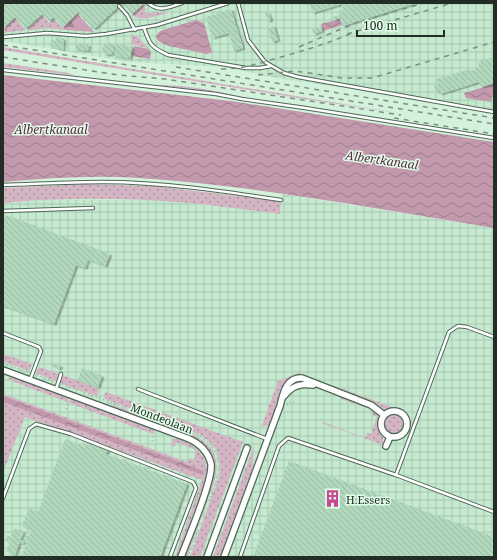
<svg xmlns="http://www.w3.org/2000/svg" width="497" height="560" font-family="'Noto Serif',serif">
  <defs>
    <pattern id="industrial-grid" width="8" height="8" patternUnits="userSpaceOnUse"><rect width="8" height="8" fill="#c5ead0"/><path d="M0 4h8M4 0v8" fill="none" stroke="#a9c9b2"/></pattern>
    <pattern id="grass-dots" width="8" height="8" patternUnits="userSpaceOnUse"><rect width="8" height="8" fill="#d3b5c3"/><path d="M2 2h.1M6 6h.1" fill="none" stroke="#ab949e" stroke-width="1.8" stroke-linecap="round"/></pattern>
    <pattern id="forest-firs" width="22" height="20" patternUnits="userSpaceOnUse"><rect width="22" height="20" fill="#cca2b6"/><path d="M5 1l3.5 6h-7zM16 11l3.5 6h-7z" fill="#a58494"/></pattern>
    <pattern id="water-waves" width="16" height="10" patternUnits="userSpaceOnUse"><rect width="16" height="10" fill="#c198ac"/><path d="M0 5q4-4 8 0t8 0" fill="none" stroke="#9c7c8c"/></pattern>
    <pattern id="building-back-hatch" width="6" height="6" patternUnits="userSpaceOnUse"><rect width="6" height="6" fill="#b1d8bd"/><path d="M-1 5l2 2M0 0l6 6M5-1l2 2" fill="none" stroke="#98baa2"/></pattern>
    <filter id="shadow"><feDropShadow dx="2.5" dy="1.5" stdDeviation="0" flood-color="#0004"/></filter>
  </defs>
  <rect width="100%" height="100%" fill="#d4f1dc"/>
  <g fill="url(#industrial-grid)">
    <polygon points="3,3 494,3 494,113 346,88 282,79 224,67 131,62 3,41"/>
    <polygon points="282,194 494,228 494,557 3,557 3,203 45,199 149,200 189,203 280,213"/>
  </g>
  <g fill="url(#grass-dots)">
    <path d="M 143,5 L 146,9 L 144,12 L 151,14 L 152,12 L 167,13 C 156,16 143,22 132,15 Z"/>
    <polygon points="43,15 49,23 54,19 65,30 48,28 31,30 27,29"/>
    <polygon points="15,18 26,30 3,33 3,29"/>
    <polygon points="132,35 138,37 148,48 131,44"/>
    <polygon points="3,47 403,114 292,97 3,50"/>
    <polygon points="3,63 69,73 74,75 3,67"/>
    <path d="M 156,85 C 187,85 207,89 237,96 Z"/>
    <path d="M 85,184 L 153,186 L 281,201 L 280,214 C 250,210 219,206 189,203 C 127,198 65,197 3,203 L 3,188 Z"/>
    <polygon points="4,354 32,364 29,371 5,362 3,363"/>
    <polygon points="39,367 59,374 56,381 38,374 36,372"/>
    <polygon points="299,373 302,374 301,376 291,378 285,383 269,426 266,425 261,428 278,381"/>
    <polygon points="63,375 99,389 97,396 60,383"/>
    <polygon points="11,377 69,398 67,402 7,379 8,378 10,378"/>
    <polygon points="332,385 397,409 385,410 375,403 331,387"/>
    <polygon points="106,392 243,442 200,557 190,557 219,477 221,468 217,451 214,446 201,435 105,399 104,396"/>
    <path d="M 3,394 L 187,462 L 189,458 L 194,460 L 196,450 L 176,442 L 175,446 L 171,445 L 173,439 L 176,439 L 177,438 C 194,445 208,453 207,475 L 178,557 L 175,557 L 202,480 L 25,417 L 3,472 Z"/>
    <polygon points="341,397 371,408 375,411 378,418 378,427 383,438 383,445 322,423 323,422 365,438 367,433 371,434 377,417 372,415 373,410 341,399"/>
    <polygon points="71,398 155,430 153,434 69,403"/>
    <polygon points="113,405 156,420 157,424 112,407"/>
    <circle cx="394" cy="424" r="9"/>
    <path d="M 162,423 C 193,435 226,441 214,482 L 187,557 L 184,557 L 214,474 C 220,440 184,434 159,425 Z"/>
    <polygon points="254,446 253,462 254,466 220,557 213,557"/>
  </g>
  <polygon fill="url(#forest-firs)" points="78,14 94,32 65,30 63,28"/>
  <g fill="url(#water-waves)">
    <polygon points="340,19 342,25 323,31 321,24"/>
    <polygon points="196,20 204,23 212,52 207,54 169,46 158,41 156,36 160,31"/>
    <polygon points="134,46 149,49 151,52 150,59 132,56"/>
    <path d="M 3,75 L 231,101 L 494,142 L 494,228 C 376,209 258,186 139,178 C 94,175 48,178 3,182 Z"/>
    <polygon points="494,84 494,95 492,97 491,102 466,98 464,93"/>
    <polygon points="3,396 204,471 203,475 3,402"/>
  </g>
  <g fill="url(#building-back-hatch)" filter="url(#shadow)">
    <polygon points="3,3 122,3 94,29 78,12 63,27 54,17 49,21 42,14 26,28 15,17 3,28"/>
    <polygon points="122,3 144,3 132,14"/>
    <polygon points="310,3 416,3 343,26 340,18 334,20 333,17 340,15 343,8 342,4 312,13"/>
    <polygon points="231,9 243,48 234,51 229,33 212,38 206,17"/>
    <polygon points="268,12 271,19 268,22 265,13"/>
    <polygon points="274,26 278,40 272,42 268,28"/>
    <polygon points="321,26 322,31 314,34 312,29"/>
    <polygon points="56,37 64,39 63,50 50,46 51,40 55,41"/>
    <circle cx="108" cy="49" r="6"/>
    <polygon points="76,43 89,45 88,51 75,49"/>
    <polygon points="116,44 132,47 130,58 114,56"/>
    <polygon points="494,57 494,83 481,87 479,82 440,94 439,92 436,92 434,85 438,84 436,79 470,69 470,71 475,70 475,68 479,67 478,62"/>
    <polygon points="6,215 110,254 105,266 88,260 85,268 76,265 54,324 3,306 3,222"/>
    <polygon points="52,363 61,366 59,369 51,365"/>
    <polygon points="82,368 102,376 98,387 78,380"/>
    <polygon points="65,439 85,447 87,442 108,450 106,454 187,484 160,557 21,557 27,542 24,541 26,536 29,537 32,530 22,526 23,521 24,521 29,508 38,512"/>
    <polygon points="289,461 494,537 494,557 253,557"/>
    <polygon points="15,528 24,532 20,540 24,541 23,544 19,543 15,555 6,551 10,542 6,541 7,536 11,537"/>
  </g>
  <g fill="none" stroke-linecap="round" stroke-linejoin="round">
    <defs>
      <g id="lane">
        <path d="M 148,3 C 160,13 169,7 182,3"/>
        <polyline points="238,3 248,40 265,62 284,73 298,77 494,112"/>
        <polyline points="119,6 127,15 135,30"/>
        <path d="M 144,28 C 150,45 151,47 168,55 L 246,68 L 260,68 L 271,66"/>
        <polyline points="3,37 47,33 86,36 106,34 157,25 228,3"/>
        <polyline points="3,70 216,94 242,99 305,108 494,138"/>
        <path d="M 3,185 C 36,184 70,182 103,182 C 163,182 222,191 281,200"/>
        <polyline points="3,211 93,208"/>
        <polyline points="3,333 39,347 41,351 30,380"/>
        <polyline points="56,389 61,374"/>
        <polyline points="138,389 267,439"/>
        <polyline points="396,475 449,332 458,326 467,327 494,337"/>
        <polyline points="3,498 29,429 36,424 71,434 193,482 196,488 170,557"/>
        <polyline points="240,557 279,446 288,438 396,475 494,512"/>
      </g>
      <g id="street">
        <path d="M 3,370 L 187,438 C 199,443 208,451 211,464 C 213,481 188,538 181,557"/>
        <path d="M 284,396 C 292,386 300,383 313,385"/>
        <circle cx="394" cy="424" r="13"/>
        <polyline points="386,446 390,437"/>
        <polyline points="207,557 247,448"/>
        <path d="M 224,557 L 280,406 C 283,394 286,377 302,378 L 371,405 L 384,415"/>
      </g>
    </defs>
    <use href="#lane" stroke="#4e6857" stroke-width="4.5"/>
    <use href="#street" stroke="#4e6857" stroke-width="8"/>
    <g stroke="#809586" stroke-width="1" stroke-dasharray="1 3" stroke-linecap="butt">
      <polyline points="3,364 29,372"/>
      <polyline points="37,375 55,382"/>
      <path d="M 62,384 L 200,436 C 229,455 218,476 209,502"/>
      <polyline points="287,405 289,402 294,402"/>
      <polyline points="66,409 69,401"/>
      <polyline points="152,441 155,433"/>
      <polyline points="188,557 199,528"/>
    </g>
    <use href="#lane" stroke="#fff" stroke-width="2.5"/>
    <use href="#street" stroke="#fff" stroke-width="5.5"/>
    <g stroke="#7c9081" stroke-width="1.5" stroke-dasharray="5 5" stroke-linecap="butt">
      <polyline points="347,34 452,3"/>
      <polyline points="3,45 494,124"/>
      <polyline points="299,47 355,23 424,3"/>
      <polyline points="3,57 118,75 165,79 401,115"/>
      <polyline points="176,67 494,118"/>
      <path d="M 221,69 C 244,69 260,63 281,57 C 306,50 329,43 352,33"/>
      <polyline points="258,75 295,71 343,78 372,78 494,42"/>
      <polyline points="394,118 494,134"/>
    </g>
  </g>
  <defs>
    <symbol id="building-bare" viewBox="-9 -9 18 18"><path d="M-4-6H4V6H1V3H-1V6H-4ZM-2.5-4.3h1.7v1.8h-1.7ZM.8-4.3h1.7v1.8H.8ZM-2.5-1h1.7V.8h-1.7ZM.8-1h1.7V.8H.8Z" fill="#c84893" stroke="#e1fee9" stroke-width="2.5" paint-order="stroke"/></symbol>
  </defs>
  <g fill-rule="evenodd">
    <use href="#building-bare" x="320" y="486" width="25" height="25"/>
  </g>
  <g text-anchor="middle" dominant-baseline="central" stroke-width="3" stroke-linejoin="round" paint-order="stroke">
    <g font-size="11" fill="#222d25" stroke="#e1fee9">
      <text transform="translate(162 418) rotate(21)">Mondeolaan</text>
    </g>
    <g font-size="11" fill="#222d25" stroke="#e1fee9" text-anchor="start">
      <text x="346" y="499">H.Essers</text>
    </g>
    <g font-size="12" font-style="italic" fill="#5d2946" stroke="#e1fee9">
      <text x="51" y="129">Albertkanaal</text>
      <text transform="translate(382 160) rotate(8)">Albertkanaal</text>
    </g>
  </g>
  <rect width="497" height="560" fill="none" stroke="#222d25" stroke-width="8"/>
  <path d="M357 30v6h87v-6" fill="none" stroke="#222d25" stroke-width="2"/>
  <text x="363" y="30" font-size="12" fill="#222d25" stroke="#e1fee9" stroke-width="3" paint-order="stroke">100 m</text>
</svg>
